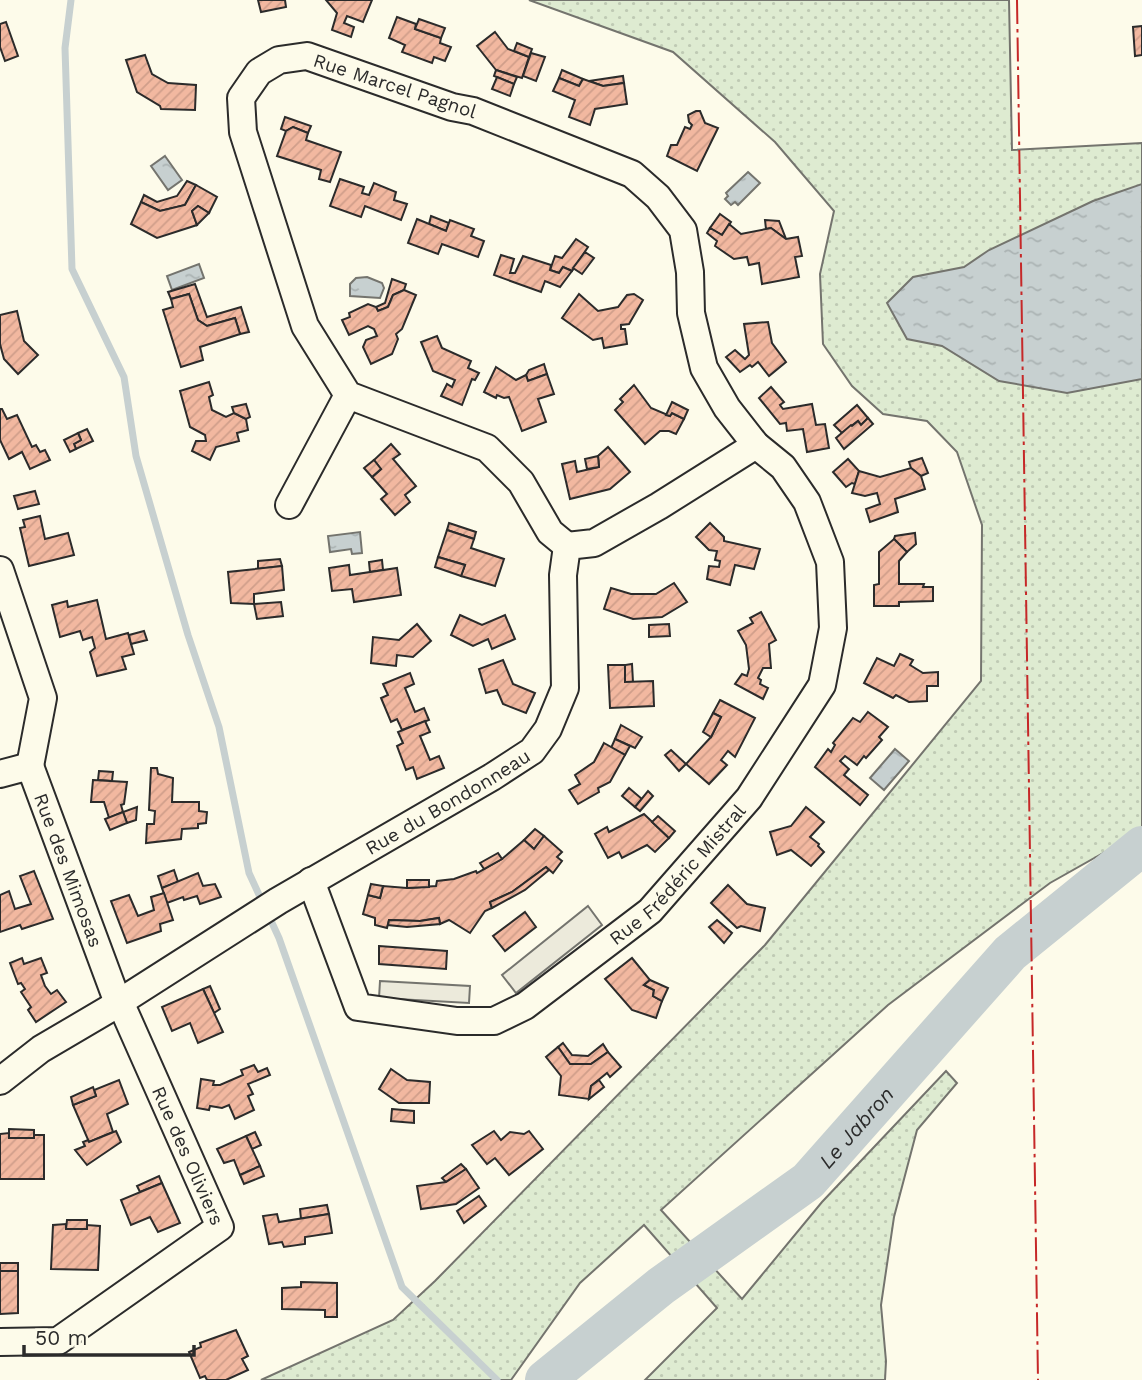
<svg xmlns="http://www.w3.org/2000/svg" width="1142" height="1380" font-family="'Work Sans',sans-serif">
  <defs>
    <pattern id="grass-dots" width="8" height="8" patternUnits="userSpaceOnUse" patternTransform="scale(1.75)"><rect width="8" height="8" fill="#deebd1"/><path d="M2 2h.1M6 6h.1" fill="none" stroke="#bfcab4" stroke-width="1.8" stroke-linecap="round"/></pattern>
    <pattern id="water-ripples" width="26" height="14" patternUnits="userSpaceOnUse" patternTransform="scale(1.75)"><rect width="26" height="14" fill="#c7d0d0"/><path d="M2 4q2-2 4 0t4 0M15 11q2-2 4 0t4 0" fill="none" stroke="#abb3b3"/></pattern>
    <pattern id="building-hatch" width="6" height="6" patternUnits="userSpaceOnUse" patternTransform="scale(1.75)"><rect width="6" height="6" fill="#f2b8a0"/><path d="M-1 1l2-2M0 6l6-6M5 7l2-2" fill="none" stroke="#d09e8a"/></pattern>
  </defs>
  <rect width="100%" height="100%" fill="#fdfbea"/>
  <polygon fill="url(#grass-dots)" stroke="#74746e" stroke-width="2" points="529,0 1009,0 1012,150 1142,143 1142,831 1050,883 888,1005 661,1210 742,1299 822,1202 946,1071 957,1083 917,1130 894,1217 881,1305 886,1361 885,1380 645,1380 717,1308 644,1225 580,1283 511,1380 261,1380 393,1320 435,1281 765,945 981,681 982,525 957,452 927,421 883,414 852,386 823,344 820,274 834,211 775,142 673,52"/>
  <g fill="#eceadb" stroke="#74746e" stroke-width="2">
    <polygon points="588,906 602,925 516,993 502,975"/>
    <polygon points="380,981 470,986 469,1003 379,998"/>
  </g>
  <g fill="url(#water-ripples)" stroke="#74746e" stroke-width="2">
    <polygon points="165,156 182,180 168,190 151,166"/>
    <polygon points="748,172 760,183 738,205 735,202 731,205 725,199 728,196 726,193"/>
    <polygon points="1142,184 1142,379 1067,393 999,381 942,346 907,339 887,303 913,277 964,267 989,250 1093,201"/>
    <polygon points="199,264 204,278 172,290 167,276"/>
    <polygon points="367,277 382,283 384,288 380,298 350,296 350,284 356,278"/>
    <polygon points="360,532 362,553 352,554 351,549 330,552 328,536"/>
    <polygon points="895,749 909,761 884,790 870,778"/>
  </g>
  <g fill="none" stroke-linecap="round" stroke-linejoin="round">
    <polyline stroke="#c7d0d0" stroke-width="7" points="71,0 65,48 72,269 124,377 136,456 188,635 219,727 249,873 279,938 402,1287 497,1380"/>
    <path stroke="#c7d0d0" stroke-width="40" id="s1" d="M 545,1380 L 661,1286 L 808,1181 L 1010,953 L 1142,846"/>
  </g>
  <g fill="url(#building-hatch)" stroke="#2b2b2b" stroke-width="2">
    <polygon points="258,0 285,0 286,7 261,12"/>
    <polygon points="326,0 372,0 363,22 347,16 344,23 354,27 351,37 332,30 337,13"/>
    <polygon points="397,17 416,24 415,29 441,38 440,43 451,47 445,61 434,57 432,63 402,52 405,45 389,38"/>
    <polygon points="419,19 445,28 441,38 415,29"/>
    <polygon points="6,22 18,56 5,61 0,47 0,24"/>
    <polygon points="1142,26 1142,55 1135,56 1133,27"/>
    <polygon points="495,32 508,49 529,57 522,78 496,70 477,46"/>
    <polygon points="517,43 532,49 529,57 514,51"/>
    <polygon points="531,53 545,57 536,81 523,76"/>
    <polygon points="145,55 152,74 168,83 196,85 195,110 161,109 160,106 137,92 126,60"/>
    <polygon points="496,70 517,77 514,84 494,76"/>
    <polygon points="562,70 583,79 579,86 559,78"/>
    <polygon points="623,76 624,83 603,86 589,81"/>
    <polygon points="497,77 514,84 510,96 492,89"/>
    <polygon points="559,78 579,86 583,79 603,86 624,83 627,104 595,109 590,125 569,117 575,100 553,91"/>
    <polygon points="696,111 700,111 705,123 718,128 697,171 667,156 671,145 677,145 685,127 690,129 692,125 689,122 688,115"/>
    <polygon points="285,117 311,126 308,133 293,127 286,131 281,129"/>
    <polygon points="293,127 308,133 306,140 341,152 330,182 319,179 321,170 277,156 286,131"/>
    <polygon points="340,179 364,187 362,193 369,195 374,183 396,192 394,200 407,204 401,220 365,206 361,217 330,206"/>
    <polygon points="187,181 196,185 185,205 160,211 141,202 144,195 157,202 177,196"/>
    <polygon points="196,185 217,197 209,213 198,206 192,211 197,225 157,238 131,224 141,202 160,211 185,205"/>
    <polygon points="198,206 209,213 197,225 192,211"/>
    <polygon points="720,214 731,222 722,235 710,228"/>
    <polygon points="431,216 449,223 446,231 429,224"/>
    <polygon points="417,219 446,231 450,220 474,229 471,236 484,241 478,257 442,244 438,254 408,243"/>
    <polygon points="765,220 779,221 786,239 771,228 766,229"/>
    <polygon points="729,224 741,234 771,228 786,239 798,237 802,256 795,257 799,277 762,284 759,263 749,265 747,257 734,259 715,246 717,241 707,233 710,228 722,235"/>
    <polygon points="576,239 588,247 572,271 563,267 559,273 550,270 555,256 562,258"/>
    <polygon points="585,252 594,258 582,274 573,268"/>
    <polygon points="501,255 514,259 510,273 515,273 523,256 551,265 550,270 559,273 563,267 572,271 560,287 545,281 541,292 494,275"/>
    <polygon points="392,279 406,284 404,290 393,295 388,307 378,311 376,307 385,303"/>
    <polygon points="195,284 207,317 241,307 249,332 240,334 235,318 207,326 198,320 189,294 171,299 168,292"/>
    <polygon points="404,290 416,295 402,329 396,334 398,339 392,354 371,364 363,347 366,340 377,336 374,329 368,326 349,335 342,320 350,317 349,313 368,304 376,307 378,311 388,307 393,295"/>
    <polygon points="189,294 198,320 207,326 235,318 240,334 200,347 203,360 181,367 163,310 173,307 171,299"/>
    <polygon points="579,294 598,311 618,307 627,295 634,294 643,300 629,324 621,325 621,329 625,329 627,344 604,348 602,338 593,340 562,318"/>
    <polygon points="17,311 24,341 38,355 18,374 4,359 0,344 0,315"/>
    <polygon points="768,322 772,343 786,362 769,376 758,362 752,367 750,365 740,372 726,357 735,350 745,359 749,355 744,324"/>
    <polygon points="437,336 442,348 471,361 468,368 479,373 475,380 472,379 462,405 441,396 447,384 452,387 455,380 433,371 421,342"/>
    <polygon points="544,364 547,374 528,381 526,375 529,370"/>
    <polygon points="496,367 516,380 526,375 528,381 547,374 554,394 538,399 546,422 522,431 509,397 504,398 497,395 496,398 484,392"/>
    <polygon points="209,382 213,395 209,397 212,410 226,417 234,413 246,419 248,430 237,433 239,441 216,447 210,460 192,451 196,441 206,441 205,435 190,427 180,391"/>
    <polygon points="634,385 651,408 670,416 672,413 684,419 676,434 669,431 660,431 645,444 615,410 623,402 620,399"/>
    <polygon points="771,387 784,402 780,405 783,409 812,404 816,425 825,424 829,448 807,452 803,429 787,431 786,423 780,424 759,398"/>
    <polygon points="672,402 688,410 684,419 672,413 670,416 666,415"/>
    <polygon points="246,404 250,417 246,419 234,413 232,407"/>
    <polygon points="857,405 868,418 861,425 858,421 842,433 834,425"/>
    <polygon points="0,409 2,409 7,419 17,415 32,447 36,445 40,452 45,450 50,460 30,469 22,452 9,459 0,440"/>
    <polygon points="868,418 873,424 844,449 836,438 851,425 852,426 858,421 861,425"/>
    <polygon points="87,429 93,441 76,449 74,444 81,440 78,433"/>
    <polygon points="78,433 81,440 74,444 76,449 70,452 64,440"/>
    <polygon points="391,444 400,454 393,459 416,486 405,495 410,502 395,515 381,499 387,494 372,477 381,469 374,460"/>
    <polygon points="608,447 630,472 610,489 570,499 562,464 575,461 577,472 599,467 598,456"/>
    <polygon points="598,456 599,467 587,469 585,459"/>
    <polygon points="922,458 928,473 921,476 911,468 909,462"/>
    <polygon points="848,459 859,471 855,484 852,483 846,487 833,472"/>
    <polygon points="374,460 381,469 372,477 364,468"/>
    <polygon points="911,468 921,476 925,489 895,499 898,512 870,522 866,509 880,504 877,493 865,496 852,493 859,471 880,477"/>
    <polygon points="35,491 39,504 18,509 14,496"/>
    <polygon points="40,516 45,539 68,533 74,555 29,566 20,528 25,527 23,520"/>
    <polygon points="449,523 476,532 474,539 447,530"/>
    <polygon points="710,523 724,537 724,541 760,549 754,569 735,565 730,585 707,579 709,566 719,567 720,561 715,560 717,551 709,550 696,537"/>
    <polygon points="447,530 474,539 471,548 504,559 495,586 461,576 465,565 438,557"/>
    <polygon points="915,533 916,544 907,552 894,539 895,536"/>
    <polygon points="894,539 907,552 899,561 899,584 924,584 923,587 933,587 933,601 899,602 899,606 874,606 874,585 879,584 879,552"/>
    <polygon points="438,557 465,565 461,576 435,567"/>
    <polygon points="280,559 282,566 258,569 258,561"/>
    <polygon points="382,560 383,570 370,572 369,562"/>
    <polygon points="349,565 350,575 397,568 401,595 354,602 352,589 332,591 329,568"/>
    <polygon points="282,566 284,590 254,594 254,604 231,603 228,572"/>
    <polygon points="674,583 687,602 662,617 633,619 604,609 611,588 631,594 656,594"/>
    <polygon points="97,600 106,639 128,633 134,654 122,657 126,669 97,676 90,652 95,648 92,637 83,640 80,631 60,637 52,605 67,601 68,607"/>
    <polygon points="281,602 283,616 257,619 254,604"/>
    <polygon points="761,612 776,640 769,644 771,668 763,668 758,678 761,680 760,684 768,688 763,699 735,684 742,674 747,676 749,669 746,645 738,631 753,623 750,618"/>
    <polygon points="460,615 482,625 505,615 515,639 492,649 488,639 473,646 451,635"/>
    <polygon points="417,624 431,641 413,657 397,655 396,666 371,663 373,637 399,640"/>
    <polygon points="669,624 670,636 649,637 649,625"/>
    <polygon points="144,631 147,640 131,644 129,635"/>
    <polygon points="900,654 913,660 910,665 923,673 938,672 938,686 927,686 927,701 909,702 896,695 893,698 864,683 877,658 894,666"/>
    <polygon points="503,660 513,684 535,693 526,713 503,704 497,690 486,693 479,669"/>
    <polygon points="632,664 633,682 625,682 625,665"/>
    <polygon points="608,665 625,665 625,682 653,681 654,706 610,708"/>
    <polygon points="410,673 414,684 405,688 415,712 424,708 429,720 402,730 397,719 391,722 381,698 388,695 383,684"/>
    <polygon points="720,700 755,718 735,757 728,751 721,760 727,765 709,784 686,764 711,737 721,717 713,713"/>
    <polygon points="868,712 888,727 879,737 882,740 866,758 864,756 857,765 845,756 840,761 849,769 844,775 868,795 860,805 815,767 828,749 831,752 835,745 833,743 853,718 860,722"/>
    <polygon points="713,713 721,717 711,737 703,732"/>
    <polygon points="425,721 430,732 420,736 430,760 439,756 444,768 417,779 413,767 406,770 397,746 403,743 398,732"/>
    <polygon points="621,725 642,737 635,748 615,739"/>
    <polygon points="615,739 630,746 625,755 611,748"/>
    <polygon points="604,743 625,755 610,782 598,788 599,792 578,804 569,790 580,784 575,775 594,762"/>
    <polygon points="671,750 686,764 679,771 665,755"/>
    <polygon points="151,768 157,768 158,774 173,778 172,802 199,802 199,811 207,812 206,823 198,824 198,828 182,829 181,839 146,843 147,824 154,824 155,811 149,810"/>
    <polygon points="99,771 113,772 112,781 98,780"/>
    <polygon points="93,780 127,782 124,804 121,805 123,812 109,818 104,802 91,802"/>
    <polygon points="629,788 642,799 635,807 622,796"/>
    <polygon points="648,791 653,796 640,811 635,807"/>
    <polygon points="137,807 136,820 127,823 123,812"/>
    <polygon points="806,807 824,822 810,837 819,844 818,846 824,852 811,866 791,850 777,855 770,832 791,826"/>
    <polygon points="123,812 127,823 110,830 105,819"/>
    <polygon points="644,814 669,838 655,852 647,845 622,858 619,852 608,858 595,834 607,827 609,832"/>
    <polygon points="658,816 675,831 669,838 652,822"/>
    <polygon points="535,829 544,836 534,849 524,840"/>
    <polygon points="544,836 562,852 557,857 562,861 553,873 546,867 512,892 490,902 492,908 485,911 470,933 449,920 440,924 439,918 420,921 389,920 387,928 375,925 375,918 363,914 368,895 380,898 383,886 407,888 436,886 437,881 454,879 476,871 477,873 502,859 524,840 534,849"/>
    <polygon points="498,853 502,859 484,869 480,863"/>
    <polygon points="546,867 549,870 525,890 492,908 490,902 512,892"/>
    <polygon points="174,870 178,882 162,888 158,876"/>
    <polygon points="34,871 53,919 22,929 20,925 0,932 0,895 9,891 15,909 31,904 20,876"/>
    <polygon points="198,873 203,886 215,884 221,897 200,904 197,896 184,900 183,897 167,903 162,888"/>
    <polygon points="407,880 429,880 429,887 407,888"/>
    <polygon points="371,884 383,886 380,898 368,895"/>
    <polygon points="728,885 747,904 765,908 760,931 741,926 737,928 711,903"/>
    <polygon points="164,893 173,920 160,924 161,931 127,943 111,901 129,895 138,916 154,910 151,897"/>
    <polygon points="525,912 536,927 505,951 493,936"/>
    <polygon points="439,918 440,924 407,927 388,925 389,920 420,921"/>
    <polygon points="717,920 732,933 724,943 709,927"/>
    <polygon points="379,946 447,951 446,969 379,964"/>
    <polygon points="22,958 24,964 41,958 47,973 41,975 45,986 51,994 57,990 66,1002 36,1022 28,1010 31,1007 21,992 25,989 21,983 18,984 10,963"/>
    <polygon points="632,958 650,980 644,985 654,990 653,996 662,1001 656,1018 632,1010 605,979"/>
    <polygon points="650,980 668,988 662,1001 653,996 654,990 644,985"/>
    <polygon points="210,986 220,1009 214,1013 203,989"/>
    <polygon points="203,989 223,1032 198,1043 190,1023 172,1031 162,1007"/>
    <polygon points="563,1043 572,1055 588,1056 603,1044 608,1052 591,1064 570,1064 558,1047"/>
    <polygon points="558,1047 570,1064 591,1064 608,1052 621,1067 610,1077 607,1073 591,1086 589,1099 559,1095 561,1076 546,1057"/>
    <polygon points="254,1065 258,1072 267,1068 270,1075 248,1084 253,1094 248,1096 254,1110 235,1119 229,1105 222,1108 210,1106 209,1110 197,1108 201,1079 214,1081 213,1085 220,1085 243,1075 241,1070"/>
    <polygon points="391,1069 407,1080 430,1082 429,1103 399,1103 379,1089"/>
    <polygon points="119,1080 128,1104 107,1114 113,1132 89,1142 73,1105 96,1096 94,1090"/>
    <polygon points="599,1080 604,1087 589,1099 591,1086"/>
    <polygon points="93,1087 96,1096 73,1105 71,1097"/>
    <polygon points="392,1109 414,1111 414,1123 391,1121"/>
    <polygon points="9,1129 34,1130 34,1138 9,1138"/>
    <polygon points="116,1131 121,1142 87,1165 75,1150 85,1146 83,1142 88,1140 89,1142"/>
    <polygon points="494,1131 501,1140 510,1132 524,1134 529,1131 543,1149 509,1175 495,1158 487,1164 472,1145"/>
    <polygon points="255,1132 261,1145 252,1149 246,1136"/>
    <polygon points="9,1133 9,1138 34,1138 34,1135 44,1135 44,1179 0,1179 0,1134"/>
    <polygon points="246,1136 260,1166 240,1175 234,1160 224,1163 217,1149"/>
    <polygon points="461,1164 466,1169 446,1182 442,1178"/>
    <polygon points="260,1166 264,1176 244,1184 240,1175"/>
    <polygon points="466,1169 479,1188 456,1204 421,1209 417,1186 446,1182"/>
    <polygon points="159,1176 162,1183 140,1192 137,1186"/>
    <polygon points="162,1183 180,1223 158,1232 150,1217 131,1225 121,1200"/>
    <polygon points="479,1196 486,1206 464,1223 457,1211"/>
    <polygon points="327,1205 329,1214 301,1219 300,1209"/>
    <polygon points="277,1214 279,1222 329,1214 332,1233 305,1237 305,1244 284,1247 282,1242 269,1244 263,1216"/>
    <polygon points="67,1220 87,1220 87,1229 66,1229"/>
    <polygon points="66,1224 66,1229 87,1229 87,1225 100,1226 98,1270 51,1269 53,1225"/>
    <rect x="0" y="1263" width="18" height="8"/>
    <polygon points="0,1271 18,1271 18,1313 0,1314"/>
    <polygon points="301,1282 337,1283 337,1317 325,1317 325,1310 282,1309 282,1288 301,1287"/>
    <polygon points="236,1330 248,1356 242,1359 248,1370 226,1380 207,1380 205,1376 200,1378 189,1352 201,1347 200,1343"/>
  </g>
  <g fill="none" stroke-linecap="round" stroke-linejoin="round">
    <defs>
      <g id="minor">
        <polyline points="289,505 348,395"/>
        <polyline points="0,570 43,698 30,766"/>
        <path id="s2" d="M 0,774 L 30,766 L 118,1003 L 125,1013 L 220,1227 L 58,1341 L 0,1342"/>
        <path id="s3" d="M 311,881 L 358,1007 L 457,1021 L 494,1021 L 525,1006 L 650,911 L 749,798 L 822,685 L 833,628 L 830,562 L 807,502 L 783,467 L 756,445 L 727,408 L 704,368 L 691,313 L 690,272 L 683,230 L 658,197 L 632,174 L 473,111 L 452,107 L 307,56 L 279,60 L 259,72 L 241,98 L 243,132 L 305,326 L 348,395 L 487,448 L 521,482 L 550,532 L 567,546"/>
        <path id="s4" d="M 0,1081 L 41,1049 L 109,1009 L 278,901 L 492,777 L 532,751 L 548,729 L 565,688 L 563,575 L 567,546 L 594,543 L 659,506 L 756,445"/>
      </g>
    </defs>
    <use href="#minor" stroke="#2b2b2b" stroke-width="30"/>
    <use href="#minor" stroke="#fdfbea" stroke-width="26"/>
    <polyline stroke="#c62828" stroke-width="2" stroke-dasharray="24 5 3.5 5" stroke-linecap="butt" points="1017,0 1038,1380"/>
  </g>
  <g text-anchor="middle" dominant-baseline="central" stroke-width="5" stroke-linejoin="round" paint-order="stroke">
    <g font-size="19" fill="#2b2b2b" stroke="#fdfbea">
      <text transform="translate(395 86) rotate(18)">Rue Marcel Pagnol</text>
      <text stroke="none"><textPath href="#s4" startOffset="528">Rue du Bondonneau</textPath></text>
      <text stroke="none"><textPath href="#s2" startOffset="142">Rue des Mimosas</textPath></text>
      <text stroke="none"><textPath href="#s3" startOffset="508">Rue Frédéric Mistral</textPath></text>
      <text stroke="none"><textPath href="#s2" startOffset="452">Rue des Oliviers</textPath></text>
    </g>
    <g font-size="21" font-style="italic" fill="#2b2b2b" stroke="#fdfbea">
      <text stroke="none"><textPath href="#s1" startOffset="402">Le Jabron</textPath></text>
    </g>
  </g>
  <path d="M24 1345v10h170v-10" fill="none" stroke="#2b2b2b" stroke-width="3.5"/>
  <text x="35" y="1345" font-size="21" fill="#2b2b2b" stroke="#fdfbea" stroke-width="5" paint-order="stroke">50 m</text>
</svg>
